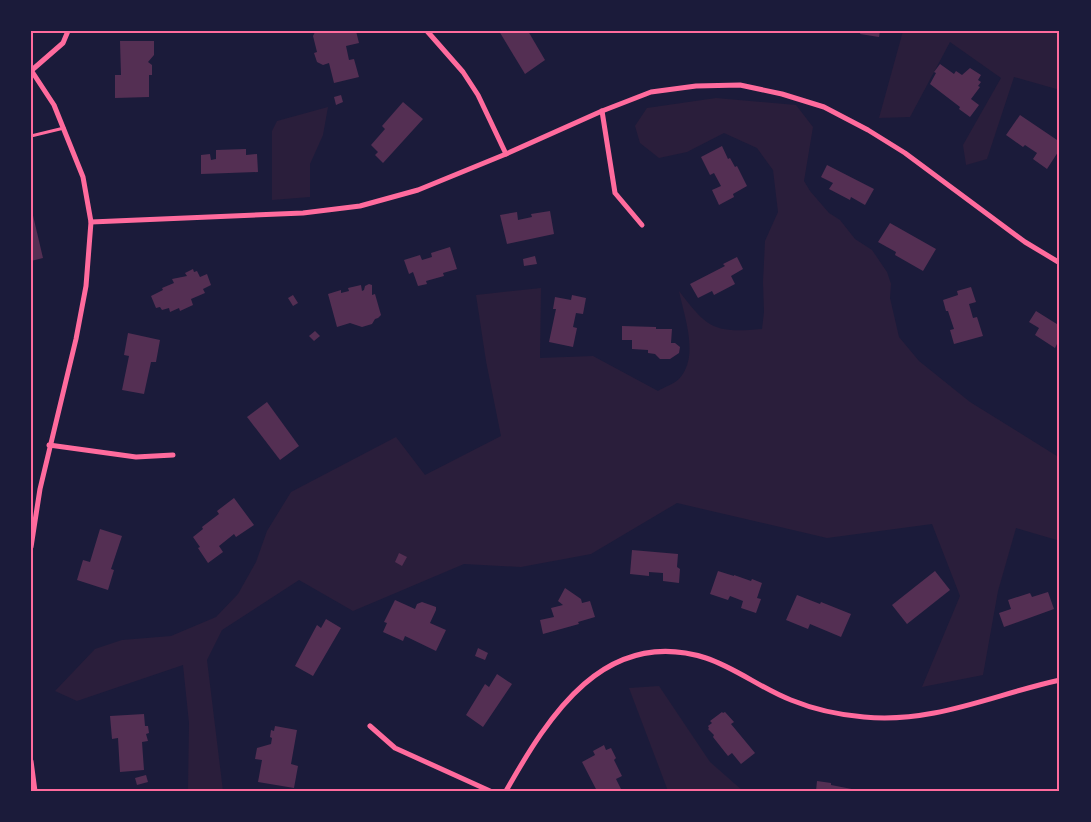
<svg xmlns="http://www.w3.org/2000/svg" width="1091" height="822" font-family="'Roboto Serif',serif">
  <rect width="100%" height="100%" fill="#1b1b3a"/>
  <g fill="#2a1e3b">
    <polygon points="903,31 1060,31 1060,90 1014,77 987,159 966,165 963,145 1001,78 950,42 910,117 879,118"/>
    <path d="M 716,98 L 796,105 L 813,127 L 804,181 L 810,191 L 829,213 L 840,220 L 855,239 L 872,250 L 887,272 L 891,284 L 890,298 L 899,337 L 919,361 L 970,402 L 1060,458 L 1060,541 L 1016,528 L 998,591 L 983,675 L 922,687 L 960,596 L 932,524 L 827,538 L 677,503 L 591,554 L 521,567 L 464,564 L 353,611 L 299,580 L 222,630 L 207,660 L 223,791 L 189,791 L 188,789 L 189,723 L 183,665 L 77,701 L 55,691 L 95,649 L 122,640 L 171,636 L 216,617 L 238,594 L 256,562 L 267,531 L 291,492 L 396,437 L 425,475 L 501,436 L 486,361 L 476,295 L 541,288 L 540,358 L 593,356 L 658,391 C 664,387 674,384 679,379 C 700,357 684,316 679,291 C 708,329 714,333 762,329 L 764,312 L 763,282 L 765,241 L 778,212 L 773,170 L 757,148 L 724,133 L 687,152 L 659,158 L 640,143 L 635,126 L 647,108 Z"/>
    <polygon points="328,107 323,135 310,164 310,197 272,200 272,131 277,121"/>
    <polygon points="659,686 710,762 743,791 668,791 629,688"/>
  </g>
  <g fill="#542f53">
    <polygon points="320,31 356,31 359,43 346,46 349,60 354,59 359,77 334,83 329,63 323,65 317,62 314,53 317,52 313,36 315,32"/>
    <polygon points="499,31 528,31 545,60 525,74"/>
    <polygon points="861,31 880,31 879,37 860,34"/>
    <polygon points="120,41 154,41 154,55 148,62 152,65 152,75 149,75 149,97 115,98 115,75 121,75"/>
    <polygon points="940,64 954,74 956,71 962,75 970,68 981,75 978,80 981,82 978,86 980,87 971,99 979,105 970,117 959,109 960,107 930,84 936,73 934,72"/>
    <polygon points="341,95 343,102 336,105 334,97"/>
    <polygon points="403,102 423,119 383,163 375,155 378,152 371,145 385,129 382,126"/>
    <polygon points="1020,115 1060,142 1060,149 1047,169 1033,159 1037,153 1025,145 1023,147 1006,135"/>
    <polygon points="722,146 728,159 730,158 735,167 737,166 747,186 733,194 734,197 719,205 712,190 721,186 714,173 710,175 701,157"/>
    <polygon points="246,149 246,155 257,154 258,172 201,174 201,155 210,154 211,160 216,159 216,150"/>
    <polygon points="827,165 874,189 865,205 851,197 850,200 829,189 833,183 821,177"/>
    <polygon points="31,207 43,258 31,261"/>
    <polygon points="550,211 554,234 507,244 500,215 517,212 518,220 532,217 531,214"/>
    <polygon points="890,223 936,249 923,271 895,255 896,252 878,242"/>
    <polygon points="450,247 457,269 443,273 444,276 426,281 427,284 418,286 413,272 409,274 404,260 420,255 422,260 432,257 431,253"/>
    <polygon points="535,256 537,264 524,266 523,259"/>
    <polygon points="737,257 743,269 731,276 735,284 714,295 712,291 698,298 690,284 725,266 723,264"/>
    <polygon points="193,269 194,272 197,271 200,277 207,274 211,285 203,289 205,293 191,299 193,305 180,311 179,308 170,312 169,308 162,310 160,307 156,308 151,296 163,290 162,288 174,283 172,279 187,276 185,273"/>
    <polygon points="369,284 372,285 372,295 375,294 381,315 378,318 375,319 372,324 362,327 350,323 337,327 328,294 341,290 341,293 349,291 348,288 361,285 362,291 364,290 365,286"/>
    <polygon points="971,287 976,302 969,304 973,318 977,317 983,336 954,344 950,330 954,329 948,311 946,311 943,300 958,295 957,291"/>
    <polygon points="293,295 298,303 293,306 288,298"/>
    <polygon points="572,295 586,298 583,314 576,313 573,327 577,328 573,347 549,342 556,309 553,309 555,297 571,300"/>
    <polygon points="1036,311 1060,326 1060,346 1057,344 1055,348 1035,335 1039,328 1029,322"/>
    <polygon points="622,326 656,327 656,329 672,329 671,343 675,343 680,347 679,353 670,359 660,359 655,354 648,353 648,350 632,349 632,340 622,340"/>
    <polygon points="315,331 320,336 314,341 309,336"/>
    <polygon points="128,333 160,340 156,362 151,362 144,394 122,390 129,356 124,355"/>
    <polygon points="267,402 299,446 280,460 247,417"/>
    <polygon points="234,498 254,525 236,537 234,534 219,546 223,552 208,563 198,548 200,547 193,537 203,529 202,527 219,514 217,511"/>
    <polygon points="100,529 122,536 111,569 114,570 108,590 77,580 83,560 90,562"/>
    <polygon points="632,550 678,554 677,567 680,569 679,583 663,581 663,573 649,572 649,576 630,574"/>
    <polygon points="399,553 407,557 402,566 395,562"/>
    <polygon points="718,571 734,576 734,575 751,581 752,579 762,583 757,598 761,599 756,613 741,608 743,601 730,596 728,600 710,594"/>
    <polygon points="935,571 950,590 907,624 892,605"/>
    <polygon points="565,588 581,599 582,603 590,601 595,617 578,622 579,624 543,634 540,620 554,617 551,608 563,605 558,601"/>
    <polygon points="1048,592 1054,609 1004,627 999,613 1011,609 1008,600 1030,593 1032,597"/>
    <polygon points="797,595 820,604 821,602 851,614 841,637 810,624 808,629 786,620"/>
    <polygon points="395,600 415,609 417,604 422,602 436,607 436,610 430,623 446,630 436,651 405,636 403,641 383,632 387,623 384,622"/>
    <polygon points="326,619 341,628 313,676 295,666 317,625 321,628"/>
    <polygon points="478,648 488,653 485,660 475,656"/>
    <polygon points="497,674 512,684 483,727 466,715 485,684 489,687"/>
    <polygon points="722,712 723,713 725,712 734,722 731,724 755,753 741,764 732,753 728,756 713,737 714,735 708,729 709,728 708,726 712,723 710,721"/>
    <polygon points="144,714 145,726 148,726 149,733 146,734 148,741 142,742 144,770 120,772 118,738 112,739 110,716"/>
    <polygon points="275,726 297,730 291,764 298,766 294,788 258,782 262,760 255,759 257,748 271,744 272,738 270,737 271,730 274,731"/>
    <polygon points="604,745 606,750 611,748 616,758 614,760 622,776 616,779 622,791 597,791 582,762 595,755 593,751"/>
    <polygon points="146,775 148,782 137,785 135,778"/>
    <polygon points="817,781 831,783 831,785 862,791 816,791"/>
  </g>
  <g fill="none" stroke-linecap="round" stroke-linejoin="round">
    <polyline stroke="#ff6b9d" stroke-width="3" points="31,136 64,128"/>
    <g stroke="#ff6b9d" stroke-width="5">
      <polyline points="427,31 463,72 478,95 506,154"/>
      <polyline points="31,70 54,105 83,177 91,222 86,286 76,339 40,489 31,547"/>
      <polyline points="32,70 63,43 68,31"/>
      <polyline points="602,111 615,193 642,225"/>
      <polyline points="91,222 303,213 360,206 418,190 506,154 602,111 651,92 696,86 740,85 782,94 824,107 868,130 905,153 1025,242 1060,263"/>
      <polyline points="49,445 136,457 173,455"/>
      <polyline points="370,726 395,748 490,791"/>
      <polyline points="31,761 35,791"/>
      <path d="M 506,791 C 549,715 605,626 706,658 C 736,668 762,689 791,700 C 813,709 840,715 864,717 C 933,724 995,694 1060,680"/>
    </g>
  </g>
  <rect width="1091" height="822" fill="none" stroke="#1b1b3a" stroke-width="65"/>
  <rect x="32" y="32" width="1026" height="758" fill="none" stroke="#ff6b9d" stroke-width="2"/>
</svg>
